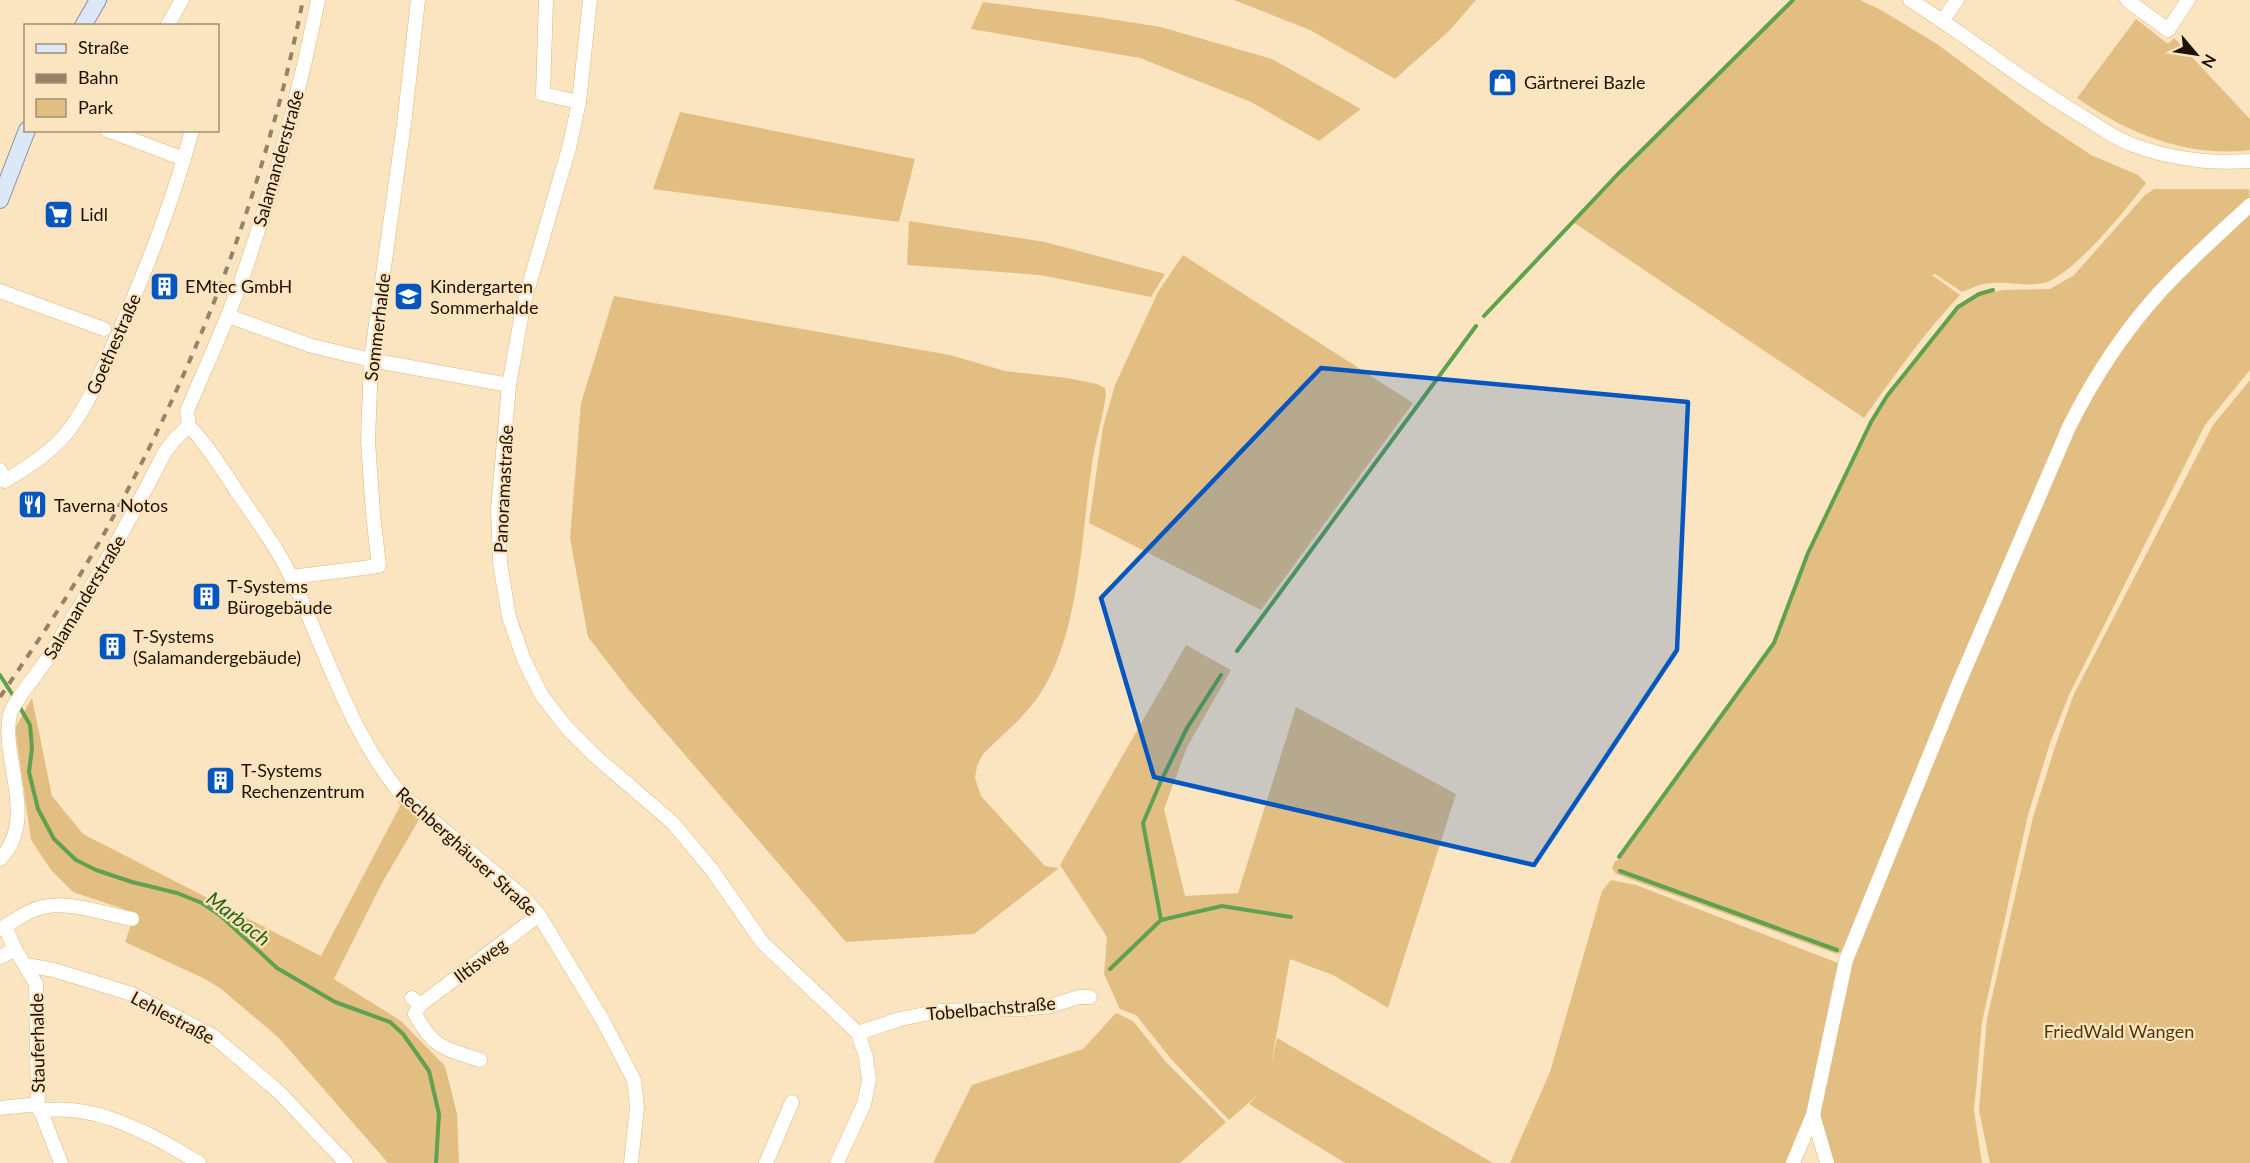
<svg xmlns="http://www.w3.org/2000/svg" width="2250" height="1163" font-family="Lato,sans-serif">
  <rect width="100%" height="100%" fill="#fbe4c0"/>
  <g fill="#e3be83">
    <polygon points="1234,0 1476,0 1449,31 1395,79 1310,30"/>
    <path d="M 1795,0 L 1860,0 L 1881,10 L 1937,44 L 2043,123 L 2091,155 L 2138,175 L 2146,183 C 2127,209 2073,275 2044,283 C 2027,287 2009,282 1993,283 C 1982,283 1972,288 1962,292 L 1935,274 L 1932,275 L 1960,295 C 1924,333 1894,376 1864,418 L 1573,222 Z"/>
    <polygon points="983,2 1091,16 1161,27 1272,59 1361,109 1319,141 1251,102 1140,58 971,29"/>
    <path d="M 2136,19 L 2168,44 L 2174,38 L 2250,119 L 2250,150 C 2188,158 2127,133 2077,98 Z"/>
    <polygon points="680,112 915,159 899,222 653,189"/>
    <polygon points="2154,189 2249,189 2250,198 2148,299 2111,347 1843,952 1837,954 1616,874 1612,868 1615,861 1618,860 1774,645 1810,553 1872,423 1889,395 1940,329 1959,307 1980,294 2004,290 2050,289 2074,275 2145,195"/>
    <polygon points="2250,212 2250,370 2205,425 2069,695 2050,743 2028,815 1982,1022 1974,1111 1982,1163 1832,1163 1822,1131 1819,1106 1852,958 1974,659 2085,405 2136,327 2160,299"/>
    <polygon points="909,221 1045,242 1165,274 1151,297 1040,275 907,265"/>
    <polygon points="1183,255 1413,403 1261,610 1089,523 1103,427 1115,385 1158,292"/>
    <path d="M 614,296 L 950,355 L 1005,371 L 1067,378 L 1097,384 L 1105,388 L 1106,395 C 1102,421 1094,446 1091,471 C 1081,540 1079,635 1040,694 C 1025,717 1002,735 983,754 L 977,766 L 975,778 L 981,796 L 1045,866 L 1059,868 L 974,934 L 846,942 L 629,690 L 588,637 L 570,538 L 581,403 Z"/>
    <polygon points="2250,380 2250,1163 1990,1163 1979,1110 1987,1019 2033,817 2056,744 2074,694 2213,425"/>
    <polygon points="1186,645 1231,670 1187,747 1164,809 1185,896 1238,893 1296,707 1456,794 1388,1008 1333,975 1290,959 1271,1065 1277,1038 1493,1163 1345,1163 1249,1104 1259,1094 1229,1120 1171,1059 1136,1015 1120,1009 1104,974 1107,937 1060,865"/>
    <polygon points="32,698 52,796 83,834 321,956 400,806 391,782 423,813 382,883 334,979 401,1021 445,1066 457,1114 459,1163 388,1163 279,1038 220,988 203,978 125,942 135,913 73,892 51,870 31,840 15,728"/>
    <polygon points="1611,880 1636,885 1838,963 1840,967 1809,1115 1789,1163 1510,1163 1550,1072 1602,891"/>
    <polygon points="1116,1013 1133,1021 1166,1062 1226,1122 1180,1163 933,1163 972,1085 1083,1049"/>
  </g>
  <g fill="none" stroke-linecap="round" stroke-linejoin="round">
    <g stroke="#60a14d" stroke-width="4">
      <polyline points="1484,316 1618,174 1793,0"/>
      <polyline points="1237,651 1476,326"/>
      <polyline points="0,675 14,697"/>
      <polyline points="18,704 30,725 32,748 29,772 38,809 54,839 76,860 96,870 132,882 177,893 202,903 220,915 277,968 335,1002 390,1022 403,1034 429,1071 439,1114 436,1163"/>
      <polyline points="1619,857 1774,643 1808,553 1871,422 1887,396 1958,307 1979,294 1993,290"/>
      <polyline points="1620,871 1837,950"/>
      <polyline points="1161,920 1222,906 1291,917"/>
      <polyline points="1110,969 1161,920 1143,823 1161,781 1187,728 1221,675"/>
    </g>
    <defs>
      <g id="minor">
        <polyline points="546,0 543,94 579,102"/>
        <polyline points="590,0 579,102 569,148 524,302 509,385 498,509 500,563 509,617 524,660 542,696 567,728 595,756 673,823 712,870 762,942 858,1033 866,1057 869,1080 864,1104 837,1163"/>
        <path d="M 1910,0 C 1970,37 2024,83 2085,118 C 2100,127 2116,139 2133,145 C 2171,159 2210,164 2250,161"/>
        <polyline points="2127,0 2168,30 2188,0"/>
        <polyline points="1943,20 1957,0"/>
        <polyline points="167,26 182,0"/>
        <polyline points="107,130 184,159"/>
        <polyline points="0,291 104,329"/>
        <polyline points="228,316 312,346 371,360 509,385"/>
        <path d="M 189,426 C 209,447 224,472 240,496 C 258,522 277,548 291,577 C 326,651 348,729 400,793 L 521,895 L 539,915 L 602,1019 L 634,1080 L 637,1107 L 631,1163"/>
        <path d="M 189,426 L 187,411 C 209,359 233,308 250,255 C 278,172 301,86 318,0"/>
        <path d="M 0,470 L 5,481 C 29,466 52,452 69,430 C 89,403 102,371 115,341 C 145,273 173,202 192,130"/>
        <polyline points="291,577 379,566 373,514 368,441 371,360 404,124 418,0"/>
        <path d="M 0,859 C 39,819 0,758 10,714 C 16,699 30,683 40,669 C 50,656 59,641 67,627 C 103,570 134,512 165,452 L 175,439 L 189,426"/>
        <polyline points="5,927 15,949 36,984 38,1104 61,1163"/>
        <path d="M 0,929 C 10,924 19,917 29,912 C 61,896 99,913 132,919"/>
        <polyline points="0,957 15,949"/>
        <polyline points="26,965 54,970 132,994 213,1036 279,1092 346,1163"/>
        <path d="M 412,998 L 420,1005 L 415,1014 C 434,1049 444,1048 480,1060"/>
        <polyline points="420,1005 539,915"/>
        <polyline points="858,1033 900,1019 940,1011 1023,1009 1050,1006 1079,997 1090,997"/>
        <polyline points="0,1108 38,1104"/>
        <path d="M 39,1110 C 50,1110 61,1109 71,1110 C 113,1113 164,1141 199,1163"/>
        <polyline points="1813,1115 1827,1163"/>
        <polyline points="766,1163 792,1102"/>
        <path d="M 1793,1163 L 1813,1115 L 1846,960 L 1958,685 L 2069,427 C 2092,381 2123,333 2158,294 C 2186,263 2219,234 2250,205"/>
      </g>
      <g id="major">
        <polyline points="83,26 98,0"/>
        <polyline points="0,200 27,130"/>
      </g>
    </defs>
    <use href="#minor" stroke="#ddb87c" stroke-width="15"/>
    <use href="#major" stroke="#8b929d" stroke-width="18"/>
    <use href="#minor" stroke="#fff" stroke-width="14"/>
    <use href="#major" stroke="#dce7f7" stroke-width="16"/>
    <path stroke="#958267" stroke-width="4" stroke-dasharray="8 8" stroke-linecap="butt" d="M 0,697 C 39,640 78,582 111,521 C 178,399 234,266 271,132 C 284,89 294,44 303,0"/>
  </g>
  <path fill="#0656c0" fill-opacity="0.2" stroke="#0656c0" stroke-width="4.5" stroke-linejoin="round" d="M 1321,368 L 1688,402 L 1677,650 L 1534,865 L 1154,777 L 1101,598 Z"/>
  <defs>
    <symbol id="shop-square" viewBox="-11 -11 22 22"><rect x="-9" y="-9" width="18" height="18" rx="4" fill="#0656c0" stroke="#fbe4c0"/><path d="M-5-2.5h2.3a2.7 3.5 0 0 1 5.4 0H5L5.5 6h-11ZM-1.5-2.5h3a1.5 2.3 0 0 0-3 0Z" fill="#fff"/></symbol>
    <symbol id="supermarket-square" viewBox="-11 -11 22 22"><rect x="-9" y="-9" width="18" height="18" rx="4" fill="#0656c0" stroke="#fbe4c0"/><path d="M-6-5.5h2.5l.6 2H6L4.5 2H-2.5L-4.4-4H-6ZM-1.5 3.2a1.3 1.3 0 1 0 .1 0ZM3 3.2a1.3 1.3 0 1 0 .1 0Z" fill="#fff"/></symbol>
    <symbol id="building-square" viewBox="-11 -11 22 22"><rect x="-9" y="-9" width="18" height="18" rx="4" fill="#0656c0" stroke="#fbe4c0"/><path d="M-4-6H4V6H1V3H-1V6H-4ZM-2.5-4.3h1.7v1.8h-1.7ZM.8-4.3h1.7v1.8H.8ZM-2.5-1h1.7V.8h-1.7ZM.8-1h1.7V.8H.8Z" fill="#fff"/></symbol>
    <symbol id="school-square" viewBox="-11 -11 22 22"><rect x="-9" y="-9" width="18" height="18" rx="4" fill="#0656c0" stroke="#fbe4c0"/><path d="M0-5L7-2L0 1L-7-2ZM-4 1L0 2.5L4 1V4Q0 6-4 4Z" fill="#fff"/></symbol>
    <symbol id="restaurant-square" viewBox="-11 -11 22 22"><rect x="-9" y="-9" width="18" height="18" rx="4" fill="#0656c0" stroke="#fbe4c0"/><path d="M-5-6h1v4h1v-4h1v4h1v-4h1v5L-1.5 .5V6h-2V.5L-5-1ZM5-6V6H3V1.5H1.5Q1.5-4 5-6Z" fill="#fff"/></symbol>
  </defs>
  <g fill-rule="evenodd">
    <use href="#shop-square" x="1486" y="66" width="33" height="33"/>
    <use href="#supermarket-square" x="42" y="198" width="33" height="33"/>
    <use href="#building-square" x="148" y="270" width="33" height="33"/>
    <use href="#school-square" x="392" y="280" width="33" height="33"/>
    <use href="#restaurant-square" x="16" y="488" width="33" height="33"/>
    <use href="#building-square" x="190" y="580" width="33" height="33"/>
    <use href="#building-square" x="96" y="630" width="33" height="33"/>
    <use href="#building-square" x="204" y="764" width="33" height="33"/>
  </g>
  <g text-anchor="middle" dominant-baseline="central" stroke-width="4.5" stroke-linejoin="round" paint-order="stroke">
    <g font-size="18" fill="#1f1100" stroke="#fbe4c0" text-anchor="start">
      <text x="1524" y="82">Gärtnerei Bazle</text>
      <text x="80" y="214">Lidl</text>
      <text x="185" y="286">EMtec GmbH</text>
      <text x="430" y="286">Kindergarten<tspan x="430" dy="21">Sommerhalde</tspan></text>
      <text x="54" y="505">Taverna Notos</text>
      <text x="227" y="586">T-Systems<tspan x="227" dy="21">Bürogebäude</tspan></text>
      <text x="133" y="636">T-Systems<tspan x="133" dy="21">(Salamandergebäude)</tspan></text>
      <text x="241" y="770">T-Systems<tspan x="241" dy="21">Rechenzentrum</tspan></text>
    </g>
    <g font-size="18" fill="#1f1100" stroke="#fbe4c0">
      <text transform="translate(278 158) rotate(-74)">Salamanderstraße</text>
      <text transform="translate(377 327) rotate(-83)">Sommerhalde</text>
      <text transform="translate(113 344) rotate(-66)">Goethestraße</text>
      <text transform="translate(503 489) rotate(-87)">Panoramastraße</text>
      <text transform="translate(84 597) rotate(-59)">Salamanderstraße</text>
      <text transform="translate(467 851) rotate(42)">Rechberghäuser Straße</text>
      <text transform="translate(480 960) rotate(-37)">Iltisweg</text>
      <text transform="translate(991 1008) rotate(-5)">Tobelbachstraße</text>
      <text transform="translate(173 1017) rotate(28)">Lehlestraße</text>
      <text transform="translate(37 1043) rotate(-91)">Stauferhalde</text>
    </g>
    <g font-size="18" fill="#50380d" stroke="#fbe4c0">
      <text x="2119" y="1031">FriedWald Wangen</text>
    </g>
    <g font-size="20" font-style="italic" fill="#26640c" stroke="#fbe4c0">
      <text transform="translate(239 918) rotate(38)">Marbach</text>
    </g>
  </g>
  <rect x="24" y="24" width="195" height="108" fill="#fbe4c0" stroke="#a39073" stroke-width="1.5"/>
  <rect x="36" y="44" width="30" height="9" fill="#dce7f7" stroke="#a39073" stroke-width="1.5"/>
  <text x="78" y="54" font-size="18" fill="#1f1100">Straße</text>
  <rect x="36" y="74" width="30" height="9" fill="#958267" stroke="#a39073" stroke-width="1.5"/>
  <text x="78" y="84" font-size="18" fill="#1f1100">Bahn</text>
  <rect x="36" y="99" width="30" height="18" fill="#e3be83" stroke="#a39073" stroke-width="1.5"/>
  <text x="78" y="114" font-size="18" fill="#1f1100">Park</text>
  <g transform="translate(2196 54) rotate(119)" stroke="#fbe4c0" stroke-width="4.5" paint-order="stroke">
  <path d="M0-4.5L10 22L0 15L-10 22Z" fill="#1f1100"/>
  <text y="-9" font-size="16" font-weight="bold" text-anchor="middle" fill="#1f1100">N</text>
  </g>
</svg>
